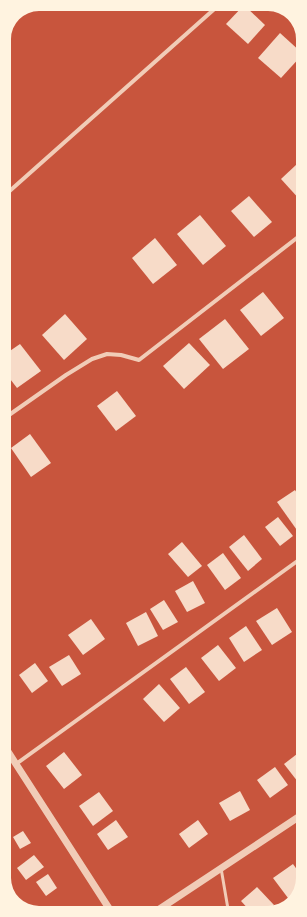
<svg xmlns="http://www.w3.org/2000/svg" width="307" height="917" font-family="Manrope,sans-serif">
  <rect width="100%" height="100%" fill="#c8553d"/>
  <g fill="#f7dbc8">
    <polygon points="244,5 265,25 248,44 226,24"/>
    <polygon points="280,33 302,53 302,55 281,78 258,58"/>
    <polygon points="302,82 302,95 296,89"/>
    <polygon points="297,164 302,170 302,199 301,201 281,179"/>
    <polygon points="249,196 272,222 254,237 231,211"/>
    <polygon points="200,215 226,246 203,265 177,234"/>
    <polygon points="155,238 177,265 153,284 132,258"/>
    <polygon points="263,292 284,318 261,336 240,310"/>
    <polygon points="65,314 87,339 64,360 42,335"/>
    <polygon points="225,319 249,349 223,369 199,339"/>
    <polygon points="189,343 210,365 184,389 163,366"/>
    <polygon points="20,344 41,371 17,388 4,371 4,355"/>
    <polygon points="117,391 136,416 116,431 97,406"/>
    <polygon points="30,434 51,463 31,477 11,448"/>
    <polygon points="295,490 302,501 303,530 299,533 277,502"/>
    <polygon points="278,517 293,536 280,546 265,527"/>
    <polygon points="244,535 262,559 248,571 229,547"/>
    <polygon points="182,542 202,566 188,577 168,554"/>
    <polygon points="223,553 241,578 225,590 207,565"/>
    <polygon points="193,581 205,603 187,612 175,591"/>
    <polygon points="303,592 303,602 298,595"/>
    <polygon points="164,600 178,622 163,630 150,609"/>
    <polygon points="277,608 292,632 272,645 256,621"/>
    <polygon points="146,612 158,636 138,646 126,623"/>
    <polygon points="91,619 105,639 83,655 68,635"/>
    <polygon points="246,626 262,650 244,662 229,638"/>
    <polygon points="218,645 236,668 219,681 201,658"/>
    <polygon points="69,655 81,674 62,686 49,667"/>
    <polygon points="35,663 48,681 32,693 19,675"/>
    <polygon points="186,667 205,692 189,704 170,679"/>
    <polygon points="159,684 180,708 164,722 143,699"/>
    <polygon points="64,752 82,775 64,789 46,766"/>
    <polygon points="297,754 303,761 303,779 298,782 284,764"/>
    <polygon points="275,767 288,785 270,798 257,780"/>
    <polygon points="240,791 250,810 230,821 219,803"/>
    <polygon points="99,792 113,811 93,826 79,806"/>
    <polygon points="116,820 128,837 108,850 97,834"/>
    <polygon points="198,820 208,834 189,848 179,834"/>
    <polygon points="23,831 31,843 20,849 13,837"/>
    <polygon points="34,855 44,867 26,880 17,868"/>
    <polygon points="293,864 303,878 296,899 291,902 273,878"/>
    <polygon points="48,874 57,888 46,896 36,882"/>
    <polygon points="257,887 274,905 266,912 251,912 241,901"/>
    <polygon points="213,907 217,912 206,912"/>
  </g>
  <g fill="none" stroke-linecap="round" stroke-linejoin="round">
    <polyline stroke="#f1ccb7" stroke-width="3" points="221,868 228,909 230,912"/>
    <g stroke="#f1ccb7" stroke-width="4">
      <polyline points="4,196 220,4"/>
      <polyline points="9,415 66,375 92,359 107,354 121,355 139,360 302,234"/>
      <polyline points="16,764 303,557"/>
    </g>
    <g stroke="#f1ccb7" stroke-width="7">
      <polyline points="5,747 112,913"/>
      <polyline points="155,912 303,814"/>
    </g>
  </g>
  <path d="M0 0H307V917H0ZM39 11H268A28 28 0 0 1 296 39V878A28 28 0 0 1 268 906H39A28 28 0 0 1 11 878V39A28 28 0 0 1 39 11Z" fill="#fff3e0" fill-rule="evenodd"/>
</svg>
